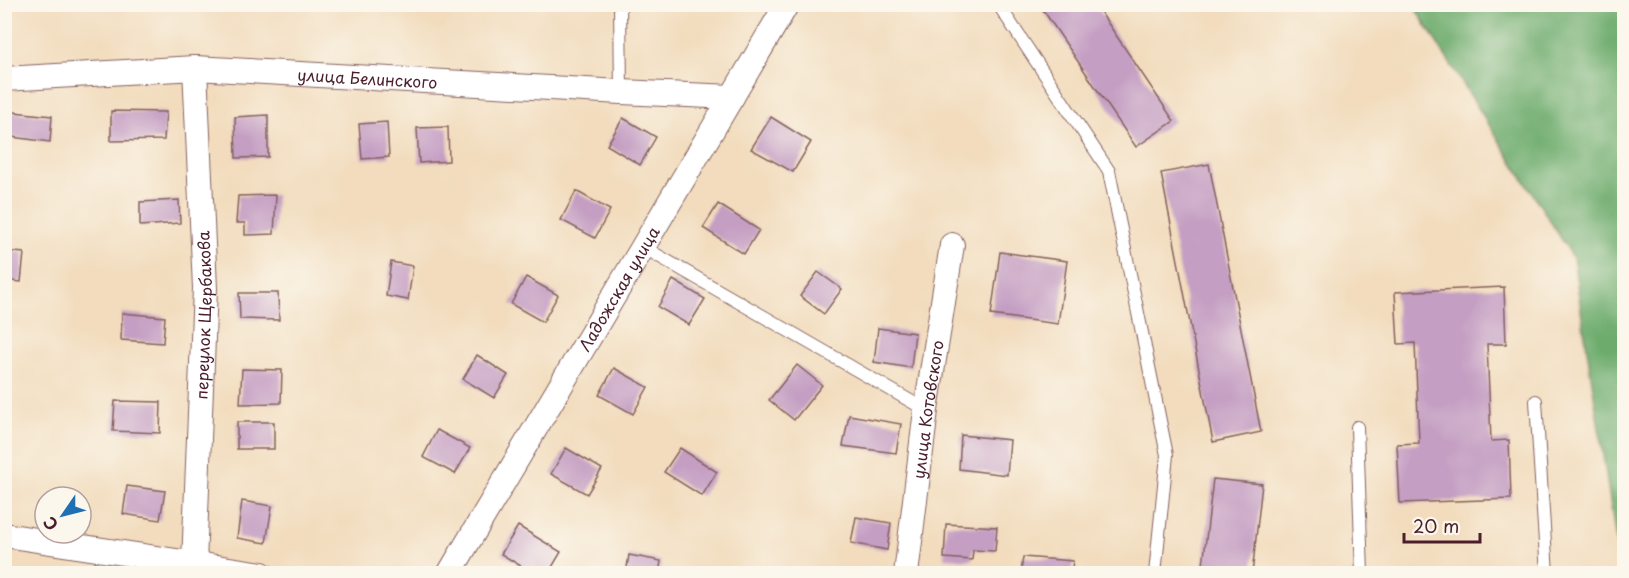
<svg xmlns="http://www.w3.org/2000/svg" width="1629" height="578" font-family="'Playpen Sans',sans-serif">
  <rect width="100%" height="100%" fill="#fbf7ec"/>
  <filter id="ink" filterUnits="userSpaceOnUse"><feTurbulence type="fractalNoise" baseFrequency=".0167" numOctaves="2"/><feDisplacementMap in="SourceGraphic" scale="12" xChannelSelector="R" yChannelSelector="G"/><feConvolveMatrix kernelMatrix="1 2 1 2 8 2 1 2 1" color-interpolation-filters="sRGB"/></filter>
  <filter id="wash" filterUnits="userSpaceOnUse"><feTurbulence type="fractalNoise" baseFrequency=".008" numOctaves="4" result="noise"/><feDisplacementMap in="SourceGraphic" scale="24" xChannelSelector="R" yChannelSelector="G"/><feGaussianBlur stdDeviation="1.35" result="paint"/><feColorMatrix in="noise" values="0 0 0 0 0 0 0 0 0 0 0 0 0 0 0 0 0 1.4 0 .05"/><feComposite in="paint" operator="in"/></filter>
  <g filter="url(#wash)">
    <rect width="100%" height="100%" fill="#f2dcbd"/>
    <polygon fill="#6cab6c" stroke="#5b654c" stroke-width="1.5" points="1413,5 1624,5 1624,573 1621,573 1573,257"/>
    <g id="blocks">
      <g fill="#c49ec3">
        <polygon points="1039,4 1095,4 1174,121 1136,147"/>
        <polygon points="4,111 52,116 50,142 4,136"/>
        <polygon points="111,111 166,112 164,140 111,141"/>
        <polygon points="268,115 268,157 236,158 235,117"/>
        <polygon points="771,117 811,142 793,172 751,149"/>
        <polygon points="623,118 656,137 640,165 607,145"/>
        <polygon points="387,122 389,157 362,159 359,124"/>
        <polygon points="448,127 449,161 419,163 417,128"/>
        <polygon points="1209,164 1261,432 1213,442 1161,173"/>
        <polygon points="576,191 610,210 595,238 561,220"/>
        <polygon points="276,195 274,234 245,235 245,223 236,223 238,196"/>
        <polygon points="179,200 180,223 140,226 140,202"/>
        <polygon points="718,204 759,230 744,254 703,228"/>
        <polygon points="4,251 24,253 21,282 4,280"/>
        <polygon points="1000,252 1067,261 1058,324 991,315"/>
        <polygon points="391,262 413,266 408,300 386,296"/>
        <polygon points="818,272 842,289 824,314 800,296"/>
        <polygon points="526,277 558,295 543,322 511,304"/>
        <polygon points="673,280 705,299 689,325 658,307"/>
        <polygon points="1504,287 1506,344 1487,344 1491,441 1509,440 1511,499 1400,503 1397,444 1419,443 1415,343 1398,344 1395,292"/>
        <polygon points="239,293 278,293 279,320 240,319"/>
        <polygon points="122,313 165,317 163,343 121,340"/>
        <polygon points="878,328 915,333 911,368 874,362"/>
        <polygon points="477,355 508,375 494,398 463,379"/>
        <polygon points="797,365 822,385 794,420 769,400"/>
        <polygon points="614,368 648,387 633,414 599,395"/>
        <polygon points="242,369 282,370 281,403 240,404"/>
        <polygon points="115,401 161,402 160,433 113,431"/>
        <polygon points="849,415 901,424 896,453 843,446"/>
        <rect x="237" y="422" width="37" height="27"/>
        <polygon points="437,430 470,448 455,474 423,457"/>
        <polygon points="961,435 1010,440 1007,475 959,469"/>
        <polygon points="566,448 602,469 587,494 551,474"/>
        <polygon points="680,448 717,472 702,496 664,472"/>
        <polygon points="1213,479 1262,484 1252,574 1202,574"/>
        <polygon points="127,486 165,491 160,520 123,514"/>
        <polygon points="242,501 272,506 266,543 237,538"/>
        <polygon points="856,517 891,523 887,550 851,543"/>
        <polygon points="946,524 997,527 995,551 973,550 972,560 944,558"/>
        <polygon points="518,526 561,552 548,574 534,574 501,554"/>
        <polygon points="629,555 661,561 659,574 626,574"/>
        <polygon points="1023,557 1073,561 1071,574 1021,573"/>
      </g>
    </g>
  </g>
  <g filter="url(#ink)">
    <use href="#blocks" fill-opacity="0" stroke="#85615e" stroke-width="1.5"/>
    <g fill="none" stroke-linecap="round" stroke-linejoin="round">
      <defs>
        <g id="service">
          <polyline points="620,4 621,92"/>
          <polyline points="998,4 1109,171 1167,455 1155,574"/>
          <polyline points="643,247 926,410"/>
          <polyline points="1536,401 1547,574"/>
          <polyline points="1357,427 1362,574"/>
        </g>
        <g id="minor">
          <path id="s1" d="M 4,79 L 195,68 L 621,92 L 732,97"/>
          <polyline points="4,535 262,574"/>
          <path id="s2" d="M 194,564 L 205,288 L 195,68"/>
          <path id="s3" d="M 449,574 L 787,4"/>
          <path id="s4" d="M 906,574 L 926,410 L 952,245"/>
        </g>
      </defs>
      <use href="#service" stroke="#85615e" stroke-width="14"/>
      <use href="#minor" stroke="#85615e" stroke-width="26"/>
      <use href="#service" stroke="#fff" stroke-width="12"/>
      <use href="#minor" stroke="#fff" stroke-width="24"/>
    </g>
  </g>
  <g text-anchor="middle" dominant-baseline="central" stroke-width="4.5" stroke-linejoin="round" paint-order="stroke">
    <g font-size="16" fill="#4a1f2b" stroke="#fbf7ec">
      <text stroke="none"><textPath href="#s1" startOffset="364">улица Белинского</textPath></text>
      <text stroke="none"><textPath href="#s3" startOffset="332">Ладожская улица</textPath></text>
      <text stroke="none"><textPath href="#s2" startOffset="249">переулок Щербакова</textPath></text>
      <text stroke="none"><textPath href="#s4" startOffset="166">улица Котовского</textPath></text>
    </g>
  </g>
  <rect width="1629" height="578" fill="none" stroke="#fbf7ec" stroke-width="24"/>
  <g transform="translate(63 515) rotate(235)"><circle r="28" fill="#fbf7ec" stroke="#b4a19f" stroke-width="1.5"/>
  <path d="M0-4.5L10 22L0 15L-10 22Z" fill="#1f6fb2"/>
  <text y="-9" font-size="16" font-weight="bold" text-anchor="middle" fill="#4a1f2b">С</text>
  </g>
  <path d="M1404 533v9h76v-9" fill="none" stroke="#4a1f2b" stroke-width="3"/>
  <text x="1413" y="533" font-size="18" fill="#4a1f2b" stroke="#fbf7ec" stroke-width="4.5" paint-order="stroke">20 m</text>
</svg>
